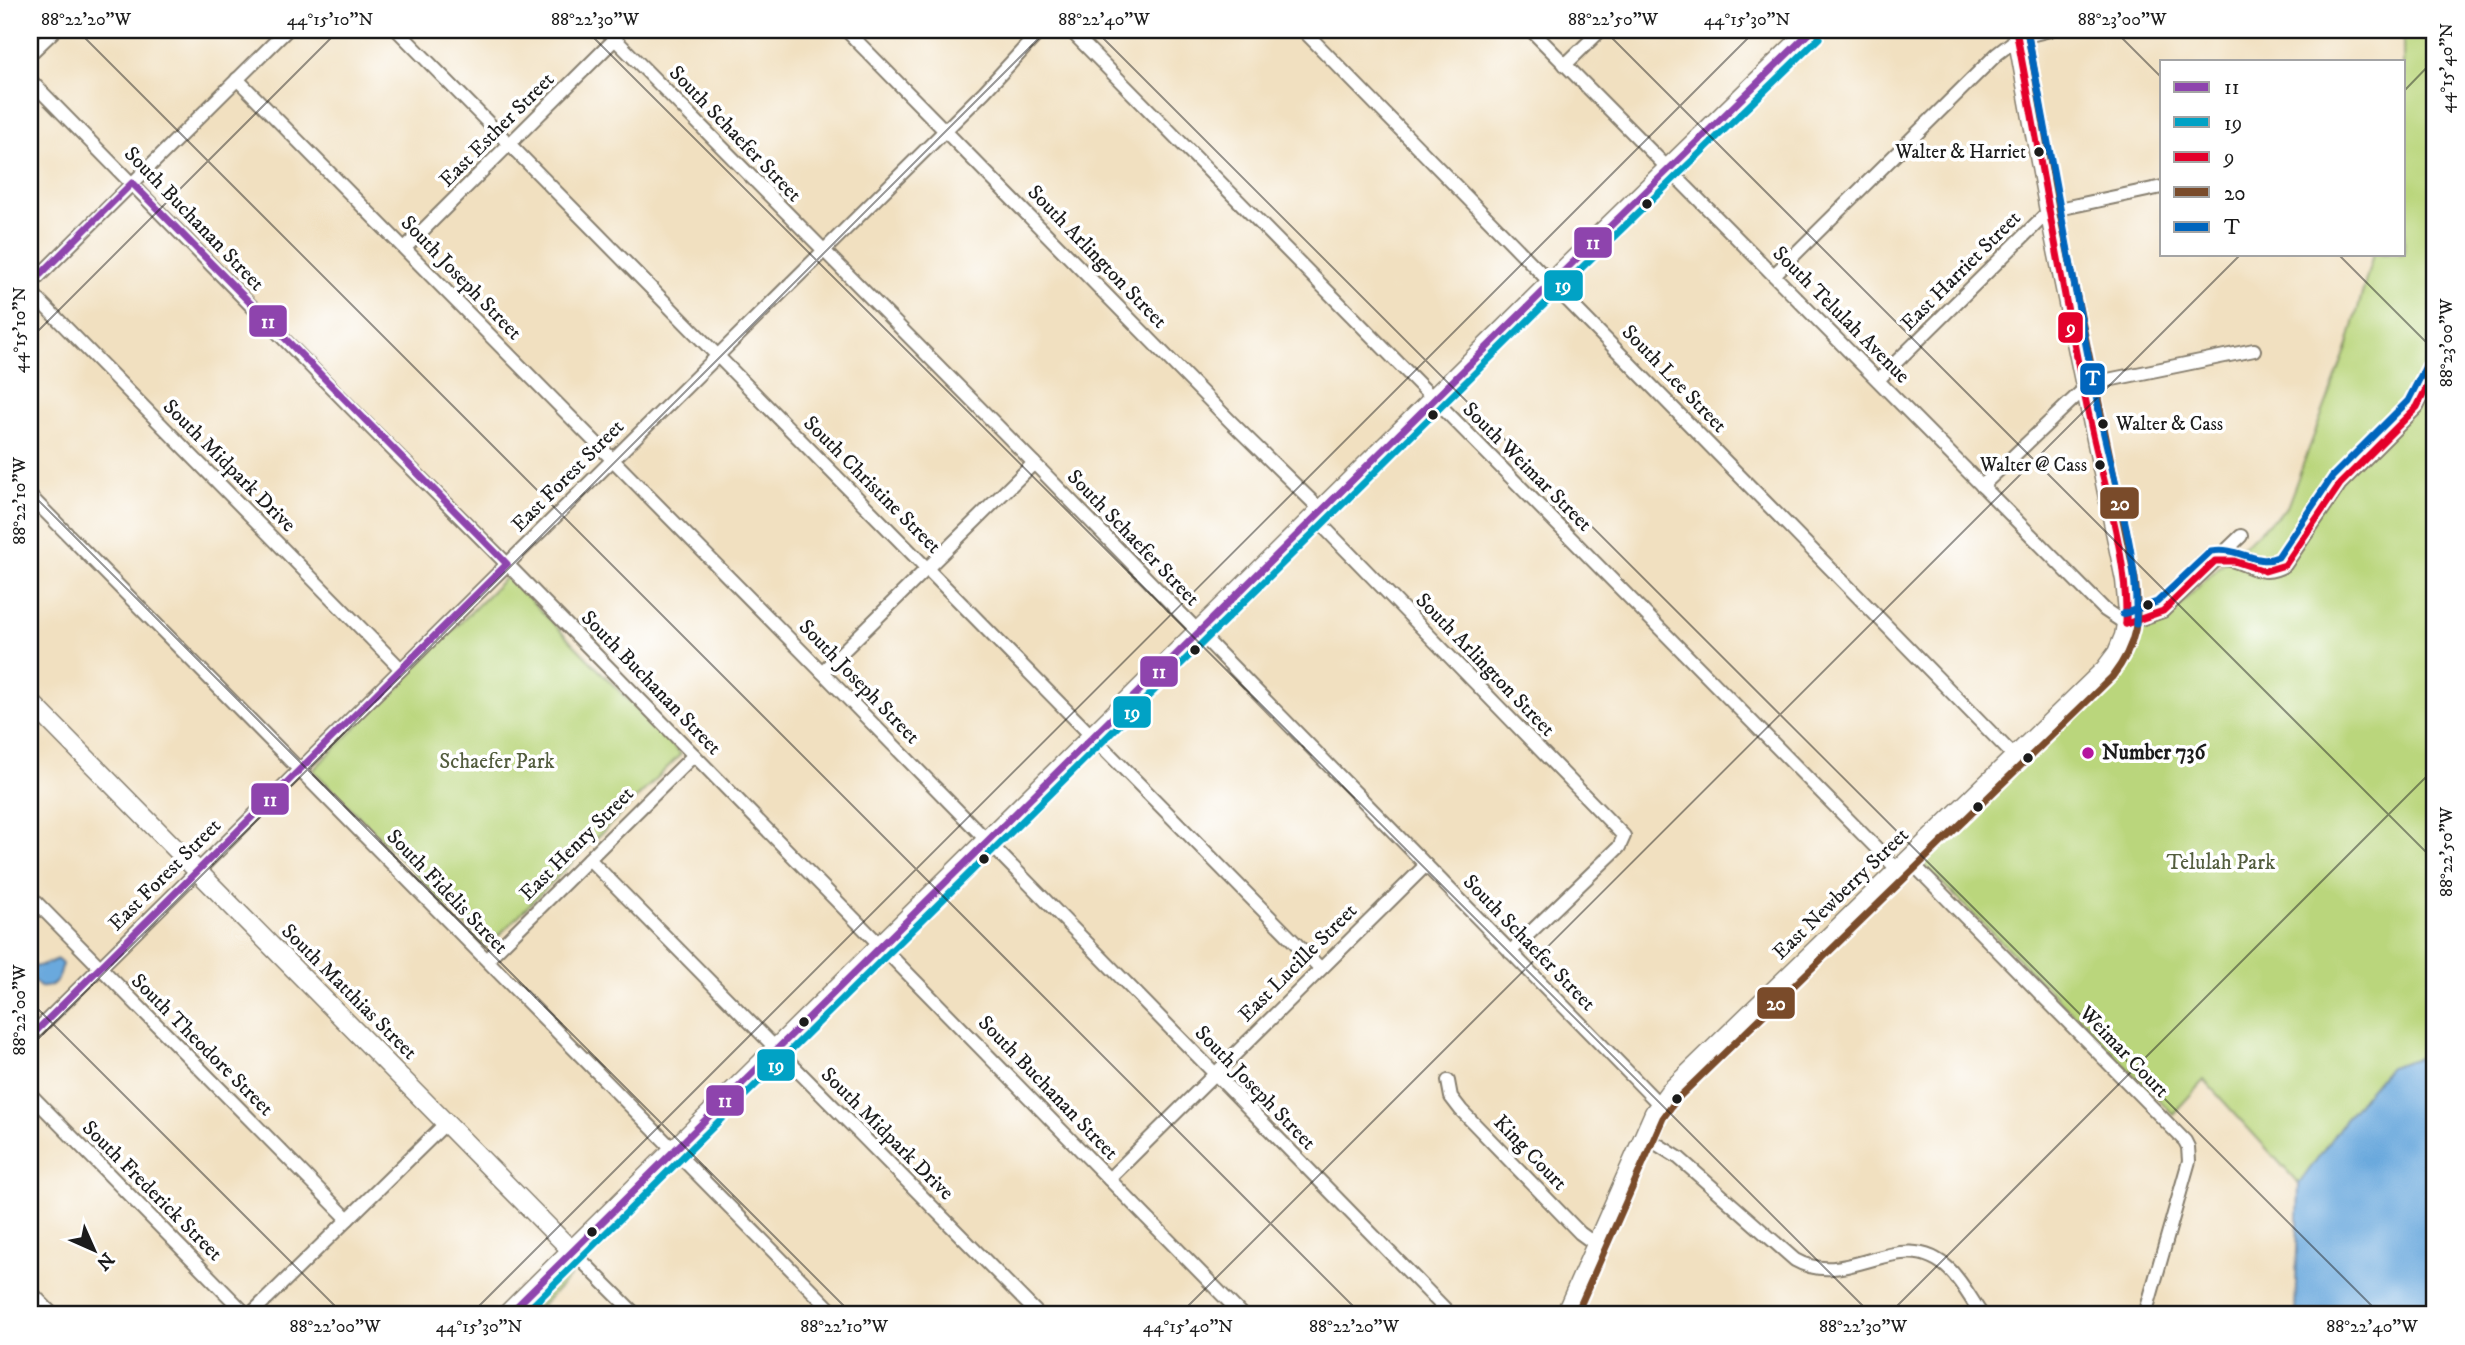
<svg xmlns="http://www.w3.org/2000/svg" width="2465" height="1345" font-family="'IM FELL DW Pica',serif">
  <rect width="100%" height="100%" fill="#fff"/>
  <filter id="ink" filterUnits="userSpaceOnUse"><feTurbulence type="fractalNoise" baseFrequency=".0143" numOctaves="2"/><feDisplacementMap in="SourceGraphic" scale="14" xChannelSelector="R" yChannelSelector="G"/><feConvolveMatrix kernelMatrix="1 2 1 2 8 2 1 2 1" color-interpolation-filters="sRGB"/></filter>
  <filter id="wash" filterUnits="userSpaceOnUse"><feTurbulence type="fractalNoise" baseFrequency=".00686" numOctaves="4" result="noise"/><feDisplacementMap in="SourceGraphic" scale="28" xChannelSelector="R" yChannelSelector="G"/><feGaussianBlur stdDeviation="1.57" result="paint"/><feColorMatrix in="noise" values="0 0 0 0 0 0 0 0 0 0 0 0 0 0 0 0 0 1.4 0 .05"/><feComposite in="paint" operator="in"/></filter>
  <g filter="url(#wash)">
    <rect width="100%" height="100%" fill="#f1e0c0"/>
    <g fill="#bad67c" stroke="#6b794c" stroke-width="2">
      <polygon points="2403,30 2435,30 2435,1053 2389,1067 2349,1114 2299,1184 2204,1080 2173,1114 1920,861 2124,664 2139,631 2162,622 2223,563 2287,507 2348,345 2373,254 2404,254"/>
      <polygon points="507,576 681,754 487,947 313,770"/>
      <polygon points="567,1274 570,1277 532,1315 526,1315"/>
    </g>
    <g fill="#6aa9dd" stroke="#43627c" stroke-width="2">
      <path d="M 57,959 L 62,964 C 61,977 54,989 40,987 L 30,977 L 30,968 L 46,964 Z"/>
      <polygon points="2435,1053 2435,1315 2295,1315 2299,1184 2349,1114 2389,1067"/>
    </g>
  </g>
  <g filter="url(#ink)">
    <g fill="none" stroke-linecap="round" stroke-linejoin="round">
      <defs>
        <g id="street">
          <polyline points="397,30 1320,968"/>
          <polyline points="606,30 1034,463 1659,1104"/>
          <polyline points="846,30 1232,423 1322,511"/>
          <polyline points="1070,30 1898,870"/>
          <polyline points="1303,30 2015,757"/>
          <polyline points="1531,30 2105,610 2126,624 2163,611 2241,536"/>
          <polyline points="30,54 55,30"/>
          <polyline points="1565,65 1601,30"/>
          <polyline points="237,79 822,672 1451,1315"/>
          <polyline points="30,80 374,431 507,564 1242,1315"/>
          <polyline points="405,248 615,39"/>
          <polyline points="1774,275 1997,54 2018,38 2050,30"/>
          <polyline points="30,285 287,30"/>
          <polyline points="30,291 401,669"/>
          <polyline points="1878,380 2049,211 2162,187"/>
          <polyline points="1982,486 2084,389 2098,382 2254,350"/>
          <polyline points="30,496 836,1315"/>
          <polyline points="1315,518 1624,836 1619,847 1510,952"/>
          <path d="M 2216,560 C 2243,554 2256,583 2285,565 L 2340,484 L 2417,407 L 2435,371"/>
          <polyline points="822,672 1034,463"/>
          <polyline points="589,859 1039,1315"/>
          <polyline points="1909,860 2185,1141 2188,1147 2189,1161 2145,1315"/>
          <polyline points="30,896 348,1219"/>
          <polyline points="487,960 694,755"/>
          <polyline points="30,1037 984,92 1041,30"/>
          <polyline points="1448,1081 1451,1097 1461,1110 1580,1233 1595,1244"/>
          <polyline points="30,1094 247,1315"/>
          <path d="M 1644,1136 L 1679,1158 L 1795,1260 C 1849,1291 1902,1222 1950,1270 C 1963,1283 1972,1301 1982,1315"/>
          <polyline points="1109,1179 1426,865"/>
          <polyline points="573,1252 636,1315"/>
          <polyline points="30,1291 53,1315"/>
          <polyline points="250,1315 446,1123"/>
        </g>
        <g id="secondary">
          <polyline points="30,701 573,1252"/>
          <polyline points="1565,1315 1654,1113 1669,1092 2105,669 2117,653 2124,636 2128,612 2125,580 2049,211 2016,30"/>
        </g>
        <polyline id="primary" points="508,1315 1560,275 1812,30"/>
      </defs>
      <use href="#street" stroke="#867e6e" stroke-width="16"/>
      <use href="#secondary" stroke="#867e6e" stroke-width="21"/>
      <use href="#primary" stroke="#867e6e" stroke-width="24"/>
      <use href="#street" stroke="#fff" stroke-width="12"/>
      <use href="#secondary" stroke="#fff" stroke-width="18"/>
      <use href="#primary" stroke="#fff" stroke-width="21"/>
      <defs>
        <g id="bus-1">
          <polyline points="30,285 132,183 507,564 30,1037"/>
          <polyline points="508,1315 1560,275 1812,30"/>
        </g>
        <polyline id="bus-2" points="523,1315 1567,282 1819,38"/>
        <g id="bus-3">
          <path d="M 2016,30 C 2041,160 2062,291 2090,421 C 2104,488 2128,555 2126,624"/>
          <polyline points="2126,624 2163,611 2215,561 2234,561 2265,571 2285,565 2340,484 2417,407 2435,371"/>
        </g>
        <path id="bus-4" d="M 1576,1315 L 1663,1118 L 1677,1099 L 2112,677 C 2138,643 2140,618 2135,578 L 2059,209 L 2027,30"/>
        <g id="bus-5">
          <path d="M 2027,30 C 2051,158 2074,288 2100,416 C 2114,485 2139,553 2136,624"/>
          <path d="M 2123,614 L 2157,602 L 2211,551 C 2239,546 2256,567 2278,557 L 2332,477 L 2408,401 L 2426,366"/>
        </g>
      </defs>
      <use href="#bus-1" stroke="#fff" stroke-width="12"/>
      <use href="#bus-2" stroke="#fff" stroke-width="12"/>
      <use href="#bus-3" stroke="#fff" stroke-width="12"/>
      <use href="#bus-4" stroke="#fff" stroke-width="12"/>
      <use href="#bus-5" stroke="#fff" stroke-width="12"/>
      <use href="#bus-1" stroke="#8e44ad" stroke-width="7"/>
      <use href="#bus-2" stroke="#01a2c5" stroke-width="7"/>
      <use href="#bus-3" stroke="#e4002b" stroke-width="7"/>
      <use href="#bus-4" stroke="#7a4b2a" stroke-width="7"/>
      <use href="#bus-5" stroke="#0065bd" stroke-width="7"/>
    </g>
  </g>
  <path fill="none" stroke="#1c1c1c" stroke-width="2" stroke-opacity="0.45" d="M 77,30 L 1362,1315M 586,30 L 1872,1315M 1095,30 L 2381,1315M 1604,30 L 2435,861M 2114,30 L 2162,78M 2404,91 L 2435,59M 2338,254 L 2435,351M 30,339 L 339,30M 30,492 L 853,1315M 30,1001 L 344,1315M 30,1047 L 1047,30M 470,1315 L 1756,30M 1179,1315 L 2241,254M 1888,1315 L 2435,768"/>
  <g fill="#1c1c1c" stroke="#fff" stroke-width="2.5">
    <circle cx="2039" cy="152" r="6"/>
    <circle cx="1647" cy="204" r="6"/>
    <circle cx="1433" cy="415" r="6"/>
    <circle cx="2103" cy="424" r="6"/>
    <circle cx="2100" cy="465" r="6"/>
    <circle cx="2148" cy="605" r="6"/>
    <circle cx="1195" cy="650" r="6"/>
    <circle cx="2028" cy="758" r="6"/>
    <circle cx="1978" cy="807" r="6"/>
    <circle cx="984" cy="859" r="6"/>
    <circle cx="804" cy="1022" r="6"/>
    <circle cx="1677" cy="1099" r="6"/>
    <circle cx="592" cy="1232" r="6"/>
  </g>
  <circle fill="#b5179e" stroke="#fff" stroke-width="2.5" cx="2088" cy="753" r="7"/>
  <g text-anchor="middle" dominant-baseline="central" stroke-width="7" stroke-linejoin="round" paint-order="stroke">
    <g font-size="19" fill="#1c1c1c" stroke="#fff" text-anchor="end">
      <text x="2026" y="152">Walter &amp; Harriet</text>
      <text x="2116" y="424" text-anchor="start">Walter &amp; Cass</text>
      <text x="2087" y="465">Walter @ Cass</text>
    </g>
    <g font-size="21" fill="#1c1c1c" stroke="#fff">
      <text transform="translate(497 130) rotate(-45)">East Esther Street</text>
      <text transform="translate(735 134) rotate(46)">South Schaefer Street</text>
      <text transform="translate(194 219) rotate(46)">South Buchanan Street</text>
      <text transform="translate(1097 257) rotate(46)">South Arlington Street</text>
      <text transform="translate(1961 271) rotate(-45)">East Harriet Street</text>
      <text transform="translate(461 278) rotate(46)">South Joseph Street</text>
      <text transform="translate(1841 315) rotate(45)">South Telulah Avenue</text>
      <text transform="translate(1674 379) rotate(46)">South Lee Street</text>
      <text transform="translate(229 466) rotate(45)">South Midpark Drive</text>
      <text transform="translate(1527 467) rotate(45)">South Weimar Street</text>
      <text transform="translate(568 476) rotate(-45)">East Forest Street</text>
      <text transform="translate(872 485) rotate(45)">South Christine Street</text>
      <text transform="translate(1133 538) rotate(46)">South Schaefer Street</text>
      <text transform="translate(1485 665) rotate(46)">South Arlington Street</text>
      <text transform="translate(859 682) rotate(46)">South Joseph Street</text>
      <text transform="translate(651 683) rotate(46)">South Buchanan Street</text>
      <text transform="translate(577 844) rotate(-45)">East Henry Street</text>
      <text transform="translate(165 875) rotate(-45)">East Forest Street</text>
      <text transform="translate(447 892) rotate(46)">South Fidelis Street</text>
      <text transform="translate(1841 894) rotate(-44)">East Newberry Street</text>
      <text transform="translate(1529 943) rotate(46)">South Schaefer Street</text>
      <text transform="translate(1298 963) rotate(-45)">East Lucille Street</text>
      <text transform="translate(349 992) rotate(45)">South Matthias Street</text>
      <text transform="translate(202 1045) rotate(45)">South Theodore Street</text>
      <text transform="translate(2124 1052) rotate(46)">Weimar Court</text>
      <text transform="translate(1048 1088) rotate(46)">South Buchanan Street</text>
      <text transform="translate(1255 1088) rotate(46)">South Joseph Street</text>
      <text transform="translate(887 1134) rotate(45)">South Midpark Drive</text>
      <text transform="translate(1530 1153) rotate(46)">King Court</text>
      <text transform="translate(152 1191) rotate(45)">South Frederick Street</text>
    </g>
    <g font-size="21" font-weight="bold" fill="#1c1c1c" stroke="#fff" text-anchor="start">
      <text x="2102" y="753">Number 736</text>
    </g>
    <g font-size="21" fill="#535d3e" stroke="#fff">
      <text x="497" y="762">Schaefer Park</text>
      <text x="2221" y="863">Telulah Park</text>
    </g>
  </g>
  <g stroke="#fff" stroke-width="2.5">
    <rect x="1573" y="226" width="40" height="33" rx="7" fill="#8e44ad"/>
    <rect x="1543" y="269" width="41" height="33" rx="7" fill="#01a2c5"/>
    <rect x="248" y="304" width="40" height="34" rx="7" fill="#8e44ad"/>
    <rect x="2057" y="311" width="27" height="33" rx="7" fill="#e4002b"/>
    <rect x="2079" y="362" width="27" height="34" rx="7" fill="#0065bd"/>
    <rect x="2099" y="486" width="41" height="34" rx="7" fill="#7a4b2a"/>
    <rect x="1139" y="655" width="40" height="33" rx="7" fill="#8e44ad"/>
    <rect x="1112" y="695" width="40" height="34" rx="7" fill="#01a2c5"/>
    <rect x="250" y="782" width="40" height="34" rx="7" fill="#8e44ad"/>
    <rect x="1756" y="986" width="40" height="34" rx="7" fill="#7a4b2a"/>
    <rect x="756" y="1048" width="40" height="34" rx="7" fill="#01a2c5"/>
    <rect x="705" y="1084" width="40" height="33" rx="7" fill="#8e44ad"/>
  </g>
  <g font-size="19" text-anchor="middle" font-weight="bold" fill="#fff">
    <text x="1593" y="249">11</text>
    <text x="1563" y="292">19</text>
    <text x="268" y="328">11</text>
    <text x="2071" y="334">9</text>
    <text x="2093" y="385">T</text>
    <text x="2120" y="510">20</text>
    <text x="1159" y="678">11</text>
    <text x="1132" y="719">19</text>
    <text x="270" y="806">11</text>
    <text x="1776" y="1010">20</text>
    <text x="776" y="1072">19</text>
    <text x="725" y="1107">11</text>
  </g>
  <rect width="2465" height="1345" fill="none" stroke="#fff" stroke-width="77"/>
  <rect x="2160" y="60" width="245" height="196" fill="#ffffff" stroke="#a4a4a4" stroke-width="2"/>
  <rect x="2174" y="82" width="35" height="10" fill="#8e44ad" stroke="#a4a4a4" stroke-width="2"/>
  <text x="2224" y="94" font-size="21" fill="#1c1c1c">11</text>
  <rect x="2174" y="117" width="35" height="10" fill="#01a2c5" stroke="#a4a4a4" stroke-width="2"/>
  <text x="2224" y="130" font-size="21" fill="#1c1c1c">19</text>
  <rect x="2174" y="152" width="35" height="10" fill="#e4002b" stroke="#a4a4a4" stroke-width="2"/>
  <text x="2224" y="164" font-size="21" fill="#1c1c1c">9</text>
  <rect x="2174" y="187" width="35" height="10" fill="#7a4b2a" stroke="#a4a4a4" stroke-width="2"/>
  <text x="2224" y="200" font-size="21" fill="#1c1c1c">20</text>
  <rect x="2174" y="222" width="35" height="10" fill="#0065bd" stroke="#a4a4a4" stroke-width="2"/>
  <text x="2224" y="234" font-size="21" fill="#1c1c1c">T</text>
  <g transform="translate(94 1250) rotate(135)" stroke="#ffffff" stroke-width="5" paint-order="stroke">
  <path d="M0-5L12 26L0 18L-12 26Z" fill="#1c1c1c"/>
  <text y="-10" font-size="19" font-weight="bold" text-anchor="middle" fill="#1c1c1c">N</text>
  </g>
  <rect x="38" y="38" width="2388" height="1268" fill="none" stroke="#1c1c1c" stroke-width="2.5"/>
  <g font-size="18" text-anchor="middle" fill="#1c1c1c">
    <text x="86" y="25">88°22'20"W</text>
    <text x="330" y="25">44°15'10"N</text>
    <text x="595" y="25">88°22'30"W</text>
    <text x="1104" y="25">88°22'40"W</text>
    <text x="1613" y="25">88°22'50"W</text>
    <text x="1747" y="25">44°15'30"N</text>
    <text x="2122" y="25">88°23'00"W</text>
    <text transform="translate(2446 68) rotate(-90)" y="6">44°15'40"N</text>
    <text transform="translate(19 330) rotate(-90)" y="6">44°15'10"N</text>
    <text transform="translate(2446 343) rotate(-90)" y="6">88°23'00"W</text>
    <text transform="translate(19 501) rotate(-90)" y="6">88°22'10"W</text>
    <text transform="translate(2446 852) rotate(-90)" y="6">88°22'50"W</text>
    <text transform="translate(19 1010) rotate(-90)" y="6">88°22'00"W</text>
    <text x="335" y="1332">88°22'00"W</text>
    <text x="479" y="1332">44°15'30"N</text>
    <text x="844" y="1332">88°22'10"W</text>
    <text x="1188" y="1332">44°15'40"N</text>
    <text x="1354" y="1332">88°22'20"W</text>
    <text x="1863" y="1332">88°22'30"W</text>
    <text x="2372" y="1332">88°22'40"W</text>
  </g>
</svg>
